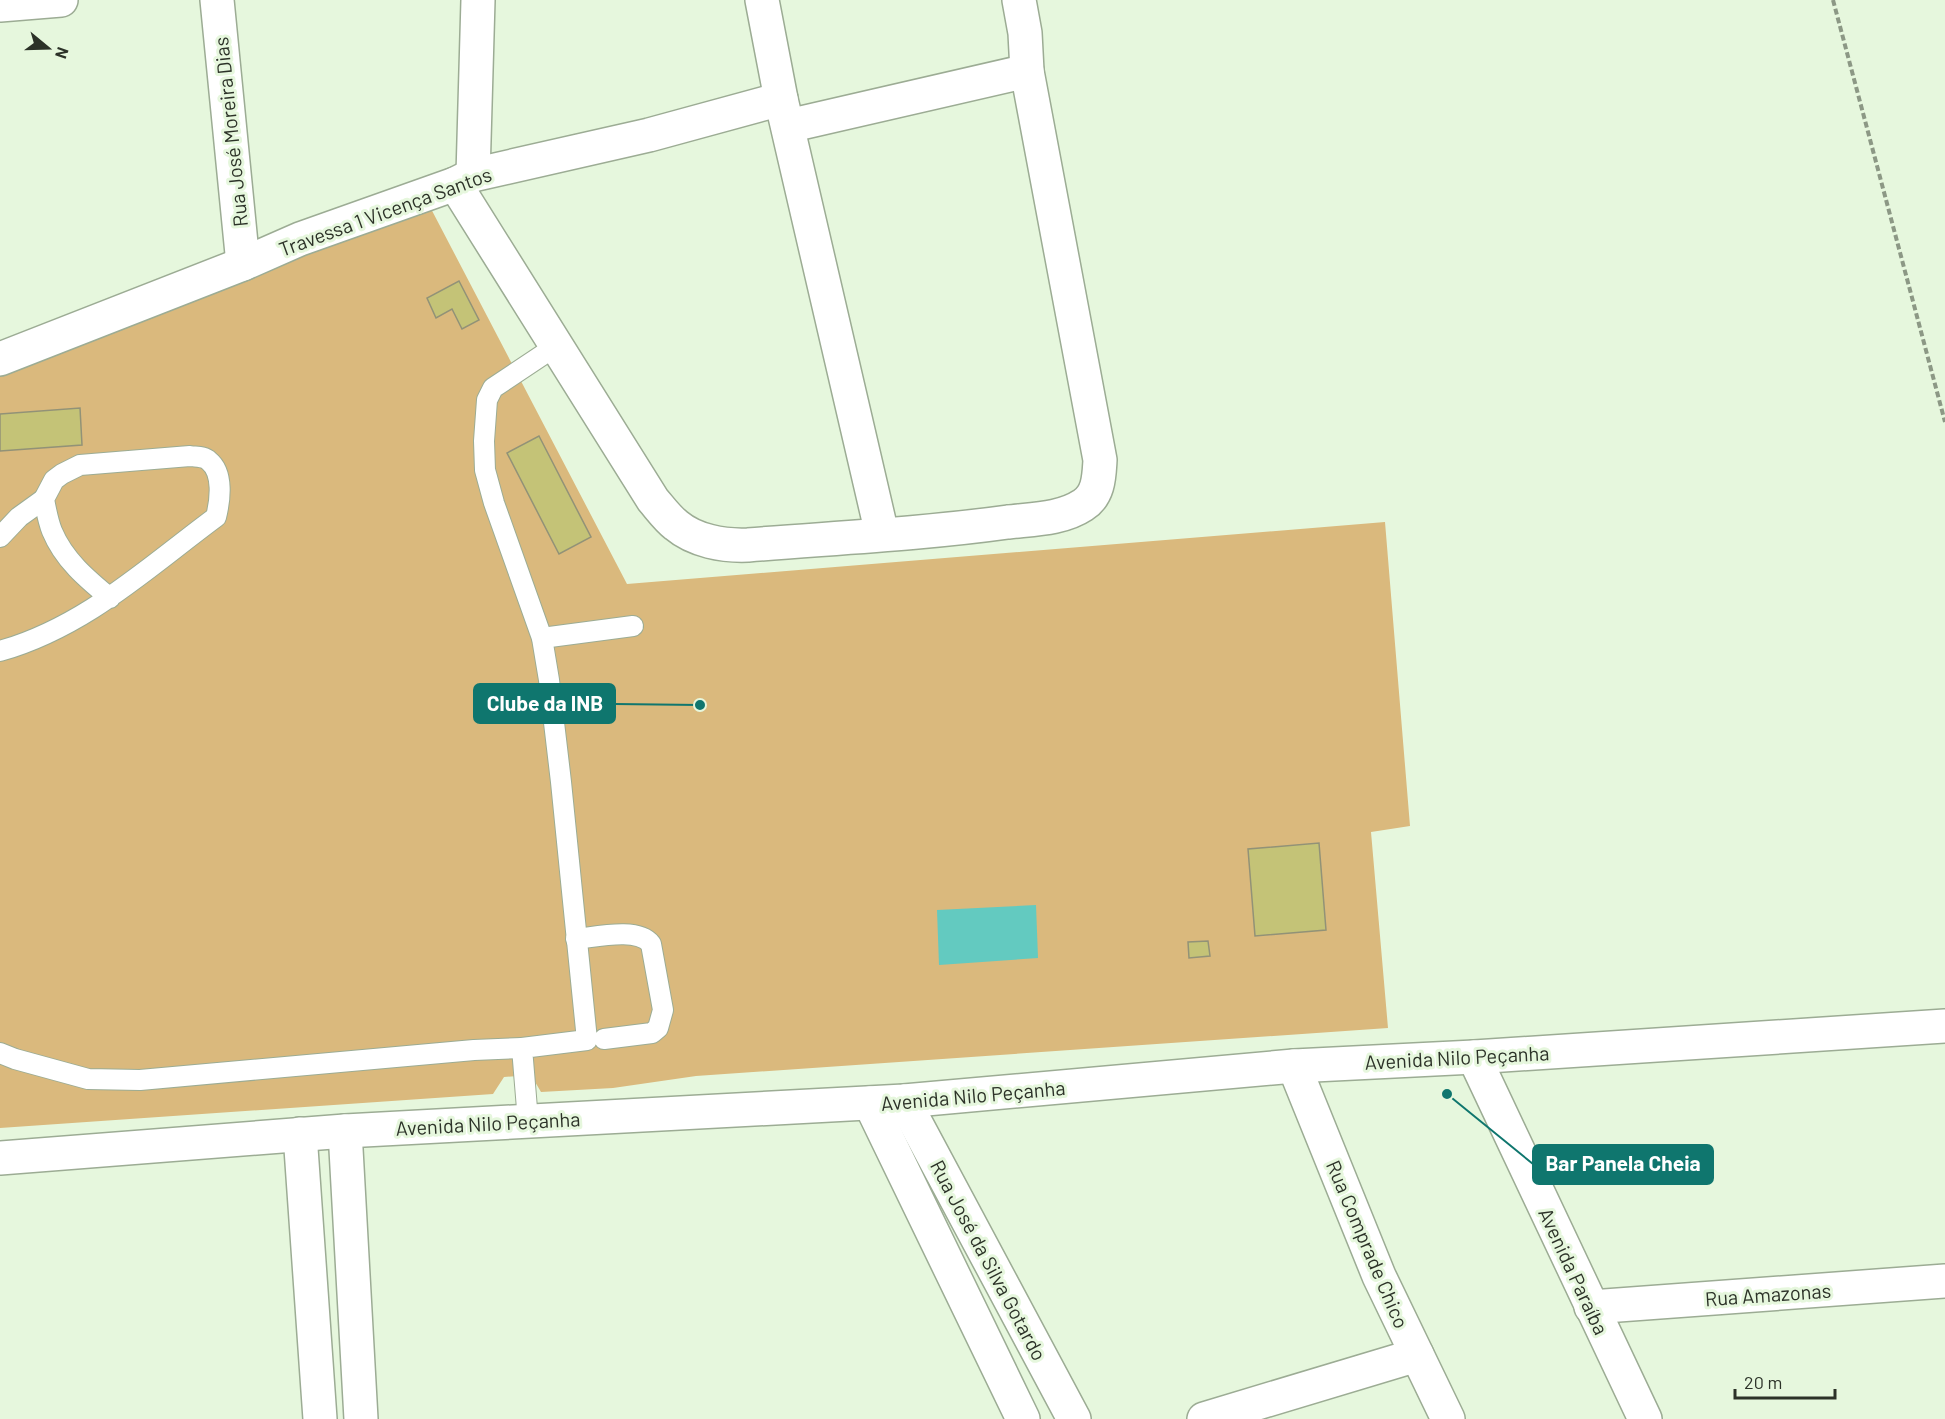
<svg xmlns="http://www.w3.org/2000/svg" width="1945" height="1419" font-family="Barlow,sans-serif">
  <rect width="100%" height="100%" fill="#e6f7dd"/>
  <polygon fill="#dab97d" points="428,203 627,584 1385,522 1410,826 1371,832 1388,1028 696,1076 613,1088 541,1092 531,1075 504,1077 493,1094 0,1128 0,372"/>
  <polygon fill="#63cac0" points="1036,905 1038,958 939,965 937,910"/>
  <g fill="#c4c377" stroke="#929277" stroke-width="1.5">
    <polygon points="459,281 479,320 462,329 452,309 436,318 427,298"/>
    <polygon points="80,408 82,445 0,451 0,414"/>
    <polygon points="539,436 591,537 559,554 507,453"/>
    <polygon points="1319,843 1326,930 1255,936 1248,849"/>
    <polygon points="1208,941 1210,956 1189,958 1188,942"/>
  </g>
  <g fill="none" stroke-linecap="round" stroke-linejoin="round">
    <defs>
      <g id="lane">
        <polyline points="0,537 19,517 44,499"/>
        <polyline points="542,638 633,626"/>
        <path d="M 0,651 C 85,627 147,568 216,517 C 220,501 224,473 209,461 C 204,456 196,457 190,456 L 80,465 L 62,474 L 54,480 L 44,499 C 46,510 48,521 52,531 C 64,560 87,579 110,598"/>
        <path d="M 576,939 C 596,937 638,927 651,944 L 663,1010 L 658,1028 L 652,1033 L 604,1039"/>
        <polyline points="0,1053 15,1059 88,1079 140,1080 474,1050 522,1048"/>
        <polyline points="528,1121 522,1048 587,1040 561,782 549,680 542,638 494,503 485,470 484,441 487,400 493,388 556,346"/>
      </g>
      <g id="street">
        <polyline points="217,0 243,264"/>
        <polyline points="762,0 781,99 882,534"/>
        <polyline points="0,5 61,0"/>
        <polyline points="788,126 1027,71"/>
        <polyline points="473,175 478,0"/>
        <path d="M 455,184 L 653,500 C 660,508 667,518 676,525 C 695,541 723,546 748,545 C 834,538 922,534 1008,522 C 1034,519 1062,519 1083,505 C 1099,495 1099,476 1100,460 L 1027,71 L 1025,33 L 1019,0"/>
        <polyline points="0,359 243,264 300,239 455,184 473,175 649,135 781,99"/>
        <polyline points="1474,1057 1645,1419"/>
        <polyline points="1294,1066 1379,1276 1448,1419"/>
        <polyline points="904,1101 1074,1419"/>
        <polyline points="870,1103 1023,1419"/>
        <polyline points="345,1131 361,1419"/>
        <polyline points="300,1134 320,1419"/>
        <polyline points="0,1158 345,1131 904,1101 1294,1066 1474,1057 1945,1026"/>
        <polyline points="1591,1307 1945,1281"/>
        <polyline points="1204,1419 1417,1355"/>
      </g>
    </defs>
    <use href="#lane" stroke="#9cac94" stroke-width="22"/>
    <use href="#street" stroke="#9cac94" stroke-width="36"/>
    <polyline stroke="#8c9885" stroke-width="4" stroke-dasharray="6 3" stroke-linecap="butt" points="1833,0 1945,422"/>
    <use href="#lane" stroke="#fff" stroke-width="20"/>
    <use href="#street" stroke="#fff" stroke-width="33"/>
  </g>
  <g text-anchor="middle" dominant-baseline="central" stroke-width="6" stroke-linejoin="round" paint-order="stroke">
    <g font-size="20" fill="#2c3228" stroke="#e6f7dd">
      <text transform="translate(230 132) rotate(-96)">Rua José Moreira Dias</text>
      <text transform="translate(385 211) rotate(-20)">Travessa 1 Vicença Santos</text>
      <text transform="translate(1457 1057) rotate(-3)">Avenida Nilo Peçanha</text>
      <text transform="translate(973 1095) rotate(-5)">Avenida Nilo Peçanha</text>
      <text transform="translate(488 1123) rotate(-3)">Avenida Nilo Peçanha</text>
      <text transform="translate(1368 1244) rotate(67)">Rua Comprade Chico</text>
      <text transform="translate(989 1260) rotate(62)">Rua José da Silva Gotardo</text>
      <text transform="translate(1574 1271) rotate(65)">Avenida Paraíba</text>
      <text transform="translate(1768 1294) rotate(-4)">Rua Amazonas</text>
    </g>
  </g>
  <path fill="none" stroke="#0f766e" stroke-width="2" d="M700 705L615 704M1447 1094L1533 1164"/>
  <g fill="#0f766e" stroke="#e6f7dd" stroke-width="2">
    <circle cx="700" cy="705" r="6"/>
    <circle cx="1447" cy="1094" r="6"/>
  </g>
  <g fill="#0f766e" stroke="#0f766e" stroke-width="2">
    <rect x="474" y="684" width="141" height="39" rx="6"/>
    <rect x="1533" y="1145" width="180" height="39" rx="6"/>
  </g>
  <g font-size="21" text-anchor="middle" font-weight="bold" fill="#fff">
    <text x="545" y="711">Clube da INB</text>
    <text x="1623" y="1171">Bar Panela Cheia</text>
  </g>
  <g transform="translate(48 48) rotate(109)" stroke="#e6f7dd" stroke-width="4.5" paint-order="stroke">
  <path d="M0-4.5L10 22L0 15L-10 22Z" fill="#2c3228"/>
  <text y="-9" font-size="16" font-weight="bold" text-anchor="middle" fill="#2c3228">N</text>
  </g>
  <path d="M1735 1389v9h100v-9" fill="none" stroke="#2c3228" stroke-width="3"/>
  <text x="1744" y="1389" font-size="18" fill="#2c3228" stroke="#e6f7dd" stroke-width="4.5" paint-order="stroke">20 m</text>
</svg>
